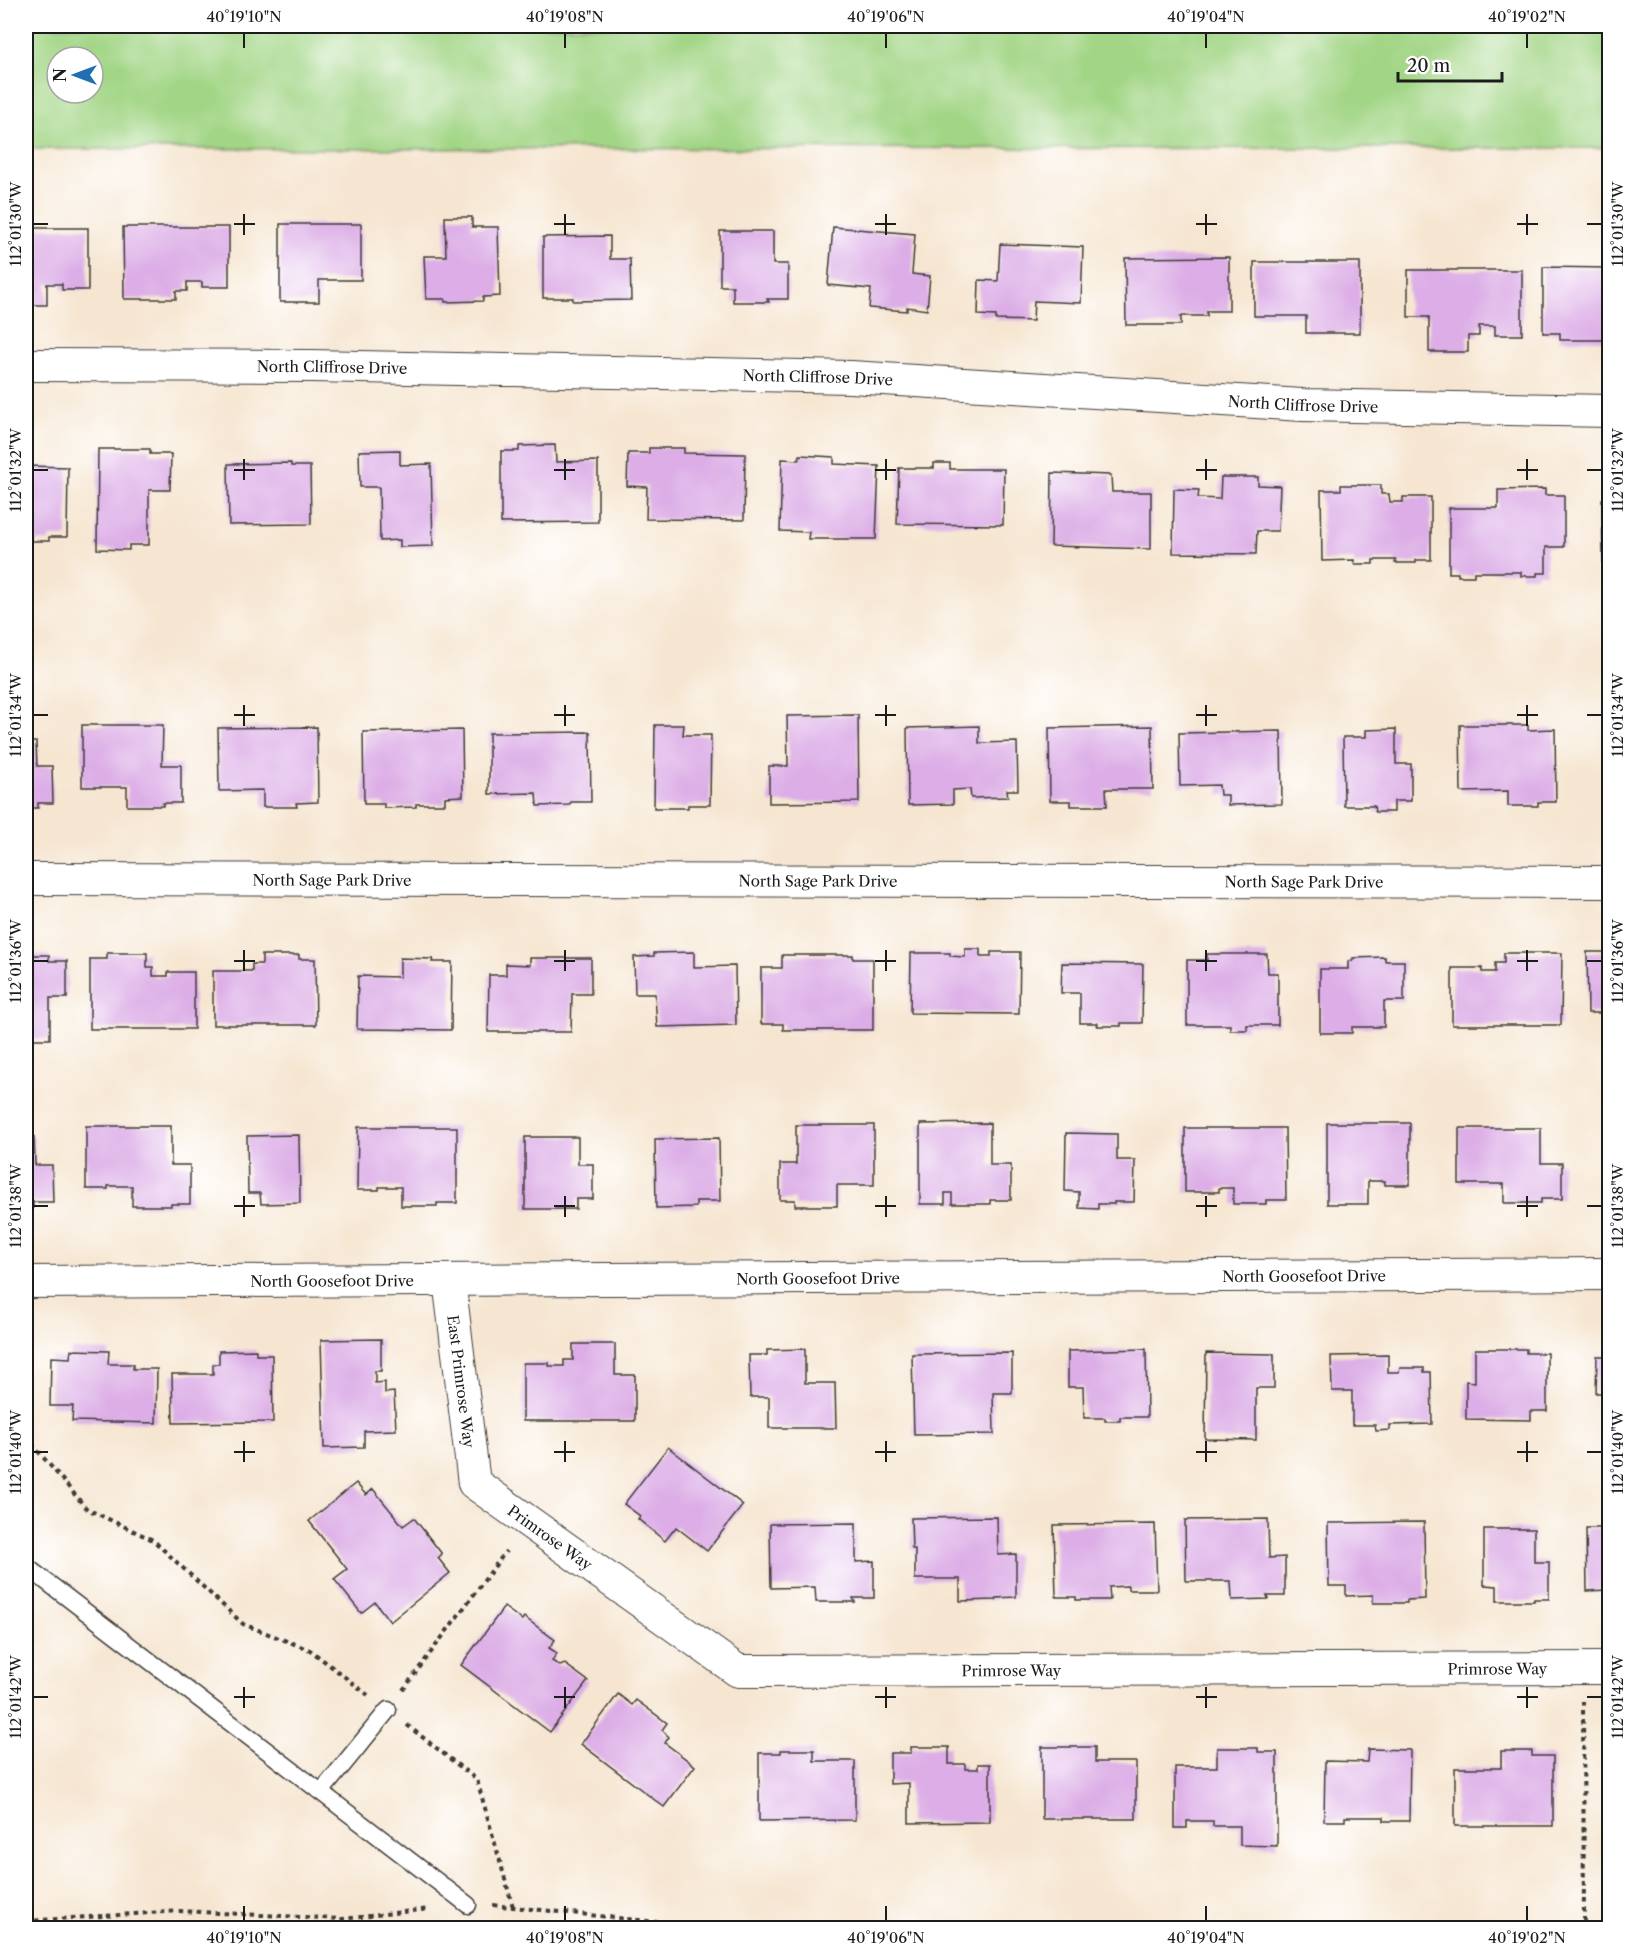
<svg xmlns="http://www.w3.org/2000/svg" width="1635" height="1954" font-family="'Libre Caslon Text',serif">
  <rect width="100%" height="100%" fill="#fff"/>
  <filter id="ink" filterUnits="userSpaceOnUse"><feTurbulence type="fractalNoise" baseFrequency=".0167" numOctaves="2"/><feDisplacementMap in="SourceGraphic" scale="12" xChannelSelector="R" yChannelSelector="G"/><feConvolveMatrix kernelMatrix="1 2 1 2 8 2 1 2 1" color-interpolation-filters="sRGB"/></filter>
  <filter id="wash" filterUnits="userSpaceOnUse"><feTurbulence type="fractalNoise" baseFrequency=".008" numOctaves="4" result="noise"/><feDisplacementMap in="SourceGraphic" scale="24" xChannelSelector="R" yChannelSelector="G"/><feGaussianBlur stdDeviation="1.35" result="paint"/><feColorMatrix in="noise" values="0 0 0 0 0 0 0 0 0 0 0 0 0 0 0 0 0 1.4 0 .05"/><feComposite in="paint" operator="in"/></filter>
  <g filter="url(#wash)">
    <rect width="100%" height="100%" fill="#f6e6d1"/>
    <path fill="#a2d585" stroke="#5f7850" stroke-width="1.5" fill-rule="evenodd" d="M 26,26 L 1609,26 L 1609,148 L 26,149 ZM 57,57 L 93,57 L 93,93 L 57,93 Z"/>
    <g id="blocks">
      <g fill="#dcade6">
        <polygon points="445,217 472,217 472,227 498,227 500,296 483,297 483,301 445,302 445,299 426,299 424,256 446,256"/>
        <polygon points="280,224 361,224 361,280 319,280 319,302 280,302"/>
        <polygon points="123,227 229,227 229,287 202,287 202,282 187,282 187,291 176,291 176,299 124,299"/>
        <polygon points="833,227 915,234 912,274 930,276 927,310 907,307 907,311 869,308 871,289 828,285"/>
        <polygon points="26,228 88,228 88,290 62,290 62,284 47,284 47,305 26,305"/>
        <polygon points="720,231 773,231 773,264 788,264 788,299 767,299 769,302 733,302 733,286 720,286"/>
        <polygon points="610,236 610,259 630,259 631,300 573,301 573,298 543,298 543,237"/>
        <polygon points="1000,244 1083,247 1081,303 1034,301 1033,321 996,320 996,316 978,315 979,280 998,281"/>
        <polygon points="1229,257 1229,311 1207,311 1207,316 1181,316 1181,325 1126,325 1125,258"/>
        <polygon points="1254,262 1360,262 1360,333 1306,333 1306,316 1254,316"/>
        <polygon points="1543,267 1610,268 1610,340 1560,340 1560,333 1543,333"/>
        <polygon points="1408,270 1522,270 1522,335 1495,335 1495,326 1479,326 1479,336 1468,336 1468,352 1429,352 1429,317 1408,317"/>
        <polygon points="555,445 556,462 598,461 598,522 501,523 501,451 519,451 519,446"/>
        <polygon points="649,448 684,448 684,453 745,454 744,520 646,519 647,487 627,486 628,453 649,453"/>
        <polygon points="98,449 150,449 150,454 171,454 170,490 149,490 149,545 129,545 129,550 97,549"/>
        <polygon points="400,450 400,465 431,464 433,546 400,547 400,540 380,541 379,487 360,487 359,451"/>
        <polygon points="800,455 834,457 834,464 879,466 876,539 808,539 809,532 780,531 782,459 799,460"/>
        <polygon points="291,463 291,466 310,466 311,524 229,525 228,464"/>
        <polygon points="934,463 950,463 950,469 1004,469 1003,525 897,524 899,468 934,468"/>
        <polygon points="26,466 68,467 67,537 49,537 49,541 31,541 31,536 26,536"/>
        <polygon points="1052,473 1111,475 1112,492 1151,492 1151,549 1051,546"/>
        <polygon points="1221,477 1258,477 1258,485 1280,486 1278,531 1257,531 1256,554 1173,553 1174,489 1199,490 1198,498 1220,499"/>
        <polygon points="1341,485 1381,485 1381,494 1389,494 1390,502 1403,502 1403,497 1431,497 1431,560 1416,560 1416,563 1395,563 1396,560 1373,560 1373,564 1354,564 1354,560 1322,561 1321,490 1341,490"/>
        <polygon points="1545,489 1545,495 1564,495 1564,547 1546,547 1546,573 1537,573 1537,576 1521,576 1521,572 1474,572 1474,576 1458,576 1458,573 1449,573 1449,508 1498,508 1498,490"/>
        <polygon points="1602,499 1610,499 1610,564 1603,565"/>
        <polygon points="858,715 859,802 769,803 769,766 788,766 787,716"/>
        <polygon points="82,725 163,725 162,765 181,765 181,803 163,803 163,806 127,806 127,787 82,787"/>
        <polygon points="655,725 684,725 683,735 711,735 710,805 688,805 688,808 654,808"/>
        <polygon points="1460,725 1528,725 1528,730 1555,729 1556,802 1538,802 1538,806 1508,806 1508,791 1461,792"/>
        <polygon points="979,726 979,743 1017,742 1018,790 1007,790 1008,797 971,798 970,789 953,790 953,804 908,805 907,728"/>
        <polygon points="1152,726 1153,789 1106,789 1107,806 1071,806 1071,801 1050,801 1049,728"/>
        <polygon points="317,727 318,802 296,803 297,807 263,807 263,790 219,791 218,728"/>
        <polygon points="1396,729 1396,764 1411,764 1411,801 1394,801 1394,812 1375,812 1374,806 1344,806 1343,737 1366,737 1366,730"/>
        <polygon points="462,730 463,796 445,797 445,804 416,804 416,807 384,808 384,804 364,804 363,732"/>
        <polygon points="1281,731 1282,804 1228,805 1228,795 1220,795 1219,785 1180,786 1179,733"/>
        <polygon points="590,732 591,802 571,802 569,805 537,806 536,793 489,794 489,733"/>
        <polygon points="26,742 36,742 37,766 52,766 53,803 38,803 38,808 26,808"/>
        <polygon points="965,949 980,949 980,956 991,956 991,952 1020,952 1019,1014 910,1013 911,953 950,953 950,956 965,957"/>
        <polygon points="694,952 694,967 735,966 736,1025 657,1027 655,994 635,994 634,957 654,956 654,953"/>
        <polygon points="1587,952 1610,952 1610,1013 1588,1013"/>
        <polygon points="107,953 147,953 147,967 153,967 153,976 168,976 168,972 194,972 194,1029 90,1029 90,959 107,959"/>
        <polygon points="1504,953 1562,953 1561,1025 1452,1025 1452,968 1482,968 1482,972 1495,972 1495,963 1504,963"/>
        <polygon points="1207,954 1267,954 1268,973 1278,973 1278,1025 1247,1025 1247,1030 1230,1030 1230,1025 1187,1025 1187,960 1207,960"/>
        <polygon points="26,955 49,955 49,961 67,961 67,998 50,998 50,1039 26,1039"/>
        <polygon points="262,955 299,955 299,959 315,959 316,1025 213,1025 213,971 252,971 252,964 262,964"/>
        <polygon points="782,955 853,955 853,959 873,959 873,1030 783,1030 783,1024 761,1024 761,968 782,968"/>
        <polygon points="1385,957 1385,961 1404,961 1404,1001 1384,1001 1384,1027 1352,1027 1352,1033 1320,1033 1320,969 1348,969 1348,961 1353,960 1353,958"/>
        <polygon points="400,958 433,959 432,962 452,962 451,1030 357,1029 358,976 400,977"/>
        <polygon points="530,958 591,958 591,994 572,994 571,1032 488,1032 489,975 506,975 506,964 530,965"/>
        <polygon points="1062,963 1143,964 1142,1023 1121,1023 1121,1026 1097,1026 1098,1023 1080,1023 1080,993 1061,993"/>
        <polygon points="990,1123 990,1165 1011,1165 1011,1200 990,1200 990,1204 952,1204 952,1193 945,1193 945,1204 920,1204 920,1124"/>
        <polygon points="1327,1123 1410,1123 1410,1185 1385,1185 1385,1181 1368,1181 1368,1204 1327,1204"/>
        <polygon points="796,1125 874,1125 874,1185 837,1185 837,1206 795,1206 795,1200 780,1200 780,1164 796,1164"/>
        <polygon points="86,1126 171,1126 171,1165 190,1165 190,1204 171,1204 171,1206 132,1206 132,1186 108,1186 108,1189 86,1189"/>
        <polygon points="358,1127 457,1127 457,1203 437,1203 437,1206 401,1206 401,1187 379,1187 379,1190 357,1190"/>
        <polygon points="1185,1128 1285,1128 1286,1200 1266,1200 1266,1204 1233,1204 1233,1188 1219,1188 1219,1192 1185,1192"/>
        <polygon points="1459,1128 1541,1128 1541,1163 1562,1163 1562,1199 1541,1199 1541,1203 1504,1203 1504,1184 1459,1184"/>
        <polygon points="1066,1133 1117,1134 1117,1160 1135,1160 1134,1202 1114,1202 1114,1204 1098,1204 1098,1209 1079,1208 1079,1192 1065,1191"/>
        <polygon points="299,1135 300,1203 261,1204 260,1193 248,1193 247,1136"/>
        <polygon points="34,1136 35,1165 52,1165 53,1202 33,1202 33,1208 26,1208 26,1137"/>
        <polygon points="525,1137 578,1137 578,1164 593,1164 593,1199 576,1199 576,1209 525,1209"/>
        <polygon points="719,1138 720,1201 696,1201 696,1207 656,1208 655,1139"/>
        <polygon points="381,1339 381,1371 375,1371 375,1383 385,1382 385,1393 394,1392 396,1430 364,1431 364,1447 324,1448 321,1340"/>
        <polygon points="573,1344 615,1344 615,1375 635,1375 635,1421 523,1421 523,1363 549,1363 549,1366 564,1366 564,1360 573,1360"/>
        <polygon points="805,1349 805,1383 835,1383 836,1428 769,1428 769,1397 750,1397 749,1355 767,1355 767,1350"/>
        <polygon points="1146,1349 1147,1417 1120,1417 1120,1421 1105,1421 1105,1418 1084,1418 1083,1387 1068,1387 1068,1351"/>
        <polygon points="1475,1349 1526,1349 1526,1353 1547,1353 1547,1411 1531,1411 1531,1420 1466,1419 1466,1381 1475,1382"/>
        <polygon points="71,1350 109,1351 108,1364 133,1364 133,1369 157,1369 156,1423 72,1421 73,1406 50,1406 51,1357 70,1358"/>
        <polygon points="256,1350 256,1355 272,1355 273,1422 173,1423 172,1374 213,1374 213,1364 219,1364 219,1351"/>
        <polygon points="1012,1353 1012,1393 993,1393 994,1434 914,1435 912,1354"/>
        <polygon points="1206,1353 1274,1354 1274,1388 1256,1388 1256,1440 1205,1439"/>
        <polygon points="1388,1355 1388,1372 1399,1372 1400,1368 1424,1368 1424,1372 1431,1372 1432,1424 1390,1425 1390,1430 1376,1431 1375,1425 1352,1425 1352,1391 1332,1391 1331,1356"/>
        <polygon points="1597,1356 1610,1356 1610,1393 1596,1393"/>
        <polygon points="668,1447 743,1505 707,1551 676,1527 665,1541 638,1519 640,1516 624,1504"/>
        <polygon points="356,1483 366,1495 373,1489 403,1526 414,1518 442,1554 438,1558 450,1573 390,1622 375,1602 361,1613 334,1579 347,1569 309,1521"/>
        <polygon points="997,1517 998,1555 1016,1554 1016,1597 996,1598 996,1600 960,1601 960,1579 915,1579 915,1549 912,1549 911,1518"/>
        <polygon points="1268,1519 1269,1558 1285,1557 1285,1596 1267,1596 1269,1599 1232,1600 1231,1581 1186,1581 1185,1520"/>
        <polygon points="1424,1522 1425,1599 1407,1600 1407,1603 1373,1603 1373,1595 1346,1596 1346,1586 1329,1586 1328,1523"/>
        <polygon points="856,1523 856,1562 874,1561 874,1598 853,1598 855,1602 816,1602 815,1587 771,1588 770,1524"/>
        <polygon points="1155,1524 1157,1590 1128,1590 1128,1586 1109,1587 1110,1600 1076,1600 1076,1597 1056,1597 1054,1525"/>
        <polygon points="1586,1528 1610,1528 1610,1590 1587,1591"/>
        <polygon points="1484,1529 1534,1529 1534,1562 1549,1562 1549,1599 1534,1599 1534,1601 1497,1601 1497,1586 1484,1585"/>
        <polygon points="504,1607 522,1620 524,1617 555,1640 549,1648 557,1653 552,1661 560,1666 565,1664 588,1681 550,1732 461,1665"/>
        <polygon points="618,1694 632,1705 636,1700 667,1723 662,1730 669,1737 665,1743 695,1766 664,1807 581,1744"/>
        <polygon points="911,1747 949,1747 949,1764 965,1764 965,1769 978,1769 978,1764 990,1764 990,1822 909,1823 909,1783 890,1784 890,1753 911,1753"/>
        <polygon points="1042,1747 1095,1747 1095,1762 1136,1762 1136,1819 1042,1819"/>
        <polygon points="1217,1748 1258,1748 1258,1752 1277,1752 1277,1846 1240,1845 1240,1826 1213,1826 1213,1821 1187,1821 1187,1828 1175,1828 1175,1767 1217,1767"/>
        <polygon points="1368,1749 1410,1750 1409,1821 1384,1821 1384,1817 1345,1817 1345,1821 1324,1821 1325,1761 1367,1762"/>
        <polygon points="781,1750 814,1750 814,1761 855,1761 855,1820 759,1821 759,1753 781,1753"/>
        <polygon points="1501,1751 1532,1751 1532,1756 1553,1756 1553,1826 1455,1826 1455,1768 1501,1768"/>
      </g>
    </g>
  </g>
  <g filter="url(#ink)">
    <use href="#blocks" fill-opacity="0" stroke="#3d3a37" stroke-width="1.5"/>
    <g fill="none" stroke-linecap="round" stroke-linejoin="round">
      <defs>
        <g id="lane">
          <polyline points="26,1566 468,1905"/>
          <polyline points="321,1792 388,1710"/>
        </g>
        <g id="street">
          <path id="s1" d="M 26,365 L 312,366 L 851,377 L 1302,405 L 1610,411"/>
          <path id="s2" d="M 26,879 L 1610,882"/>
          <path id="s3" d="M 449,1280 L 474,1483 L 738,1671 L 1610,1668"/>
          <path id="s4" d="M 26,1282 L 1610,1274"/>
        </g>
      </defs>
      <use href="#lane" stroke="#3d3a37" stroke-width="19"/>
      <use href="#street" stroke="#3d3a37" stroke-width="34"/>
      <g stroke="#3d3a37" stroke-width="4" stroke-dasharray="4.5 4.5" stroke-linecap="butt">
        <polyline points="26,1437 87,1509 153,1540 243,1624 310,1650 368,1695"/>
        <polyline points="403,1690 506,1551"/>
        <polyline points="1583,1701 1584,1928"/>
        <polyline points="407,1725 477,1780 513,1907"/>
        <polyline points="493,1905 705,1927 989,1928"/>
        <polyline points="26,1921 180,1911 343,1919 429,1909"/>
      </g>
      <use href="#lane" stroke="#fff" stroke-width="16"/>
      <use href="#street" stroke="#fff" stroke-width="32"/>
    </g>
  </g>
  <path fill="none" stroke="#1c1c1c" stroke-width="2" d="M 244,33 L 244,48M 565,33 L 565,48M 886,33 L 886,48M 1206,33 L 1206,48M 1527,33 L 1527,48M 244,214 L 244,235M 565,214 L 565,235M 886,214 L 886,235M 1206,214 L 1206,235M 1527,214 L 1527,235M 33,224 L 48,224M 234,224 L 255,224M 554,224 L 575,224M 875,224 L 896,224M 1196,224 L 1217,224M 1517,224 L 1538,224M 1587,224 L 1602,224M 244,459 L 244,480M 565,459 L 565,480M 886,459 L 886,480M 1206,459 L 1206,480M 1527,459 L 1527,480M 33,470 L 48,470M 234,470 L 255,470M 554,470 L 575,470M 875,470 L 896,470M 1196,470 L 1217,470M 1517,470 L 1538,470M 1587,470 L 1602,470M 244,705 L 244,726M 565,705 L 565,726M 886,705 L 886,726M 1206,705 L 1206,726M 1527,705 L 1527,726M 33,715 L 48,715M 234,715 L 255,715M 554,715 L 575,715M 875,715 L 896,715M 1196,715 L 1217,715M 1517,715 L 1538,715M 1587,715 L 1602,715M 244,950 L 244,971M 565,950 L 565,971M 886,950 L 886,971M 1206,950 L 1206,971M 1527,950 L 1527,971M 33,961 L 48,961M 234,961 L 255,961M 554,961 L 575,961M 875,961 L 896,961M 1196,961 L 1217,961M 1517,961 L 1538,961M 1587,961 L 1602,961M 244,1196 L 244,1217M 565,1196 L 565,1217M 886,1196 L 886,1217M 1206,1196 L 1206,1217M 1527,1196 L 1527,1217M 33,1206 L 48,1206M 234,1206 L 255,1206M 554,1206 L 575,1206M 875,1206 L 896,1206M 1196,1206 L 1217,1206M 1517,1206 L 1538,1206M 1587,1206 L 1602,1206M 244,1441 L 244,1462M 565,1441 L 565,1462M 886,1441 L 886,1462M 1206,1441 L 1206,1462M 1527,1441 L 1527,1462M 33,1452 L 48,1452M 234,1452 L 255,1452M 554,1452 L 575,1452M 875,1452 L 896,1452M 1196,1452 L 1217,1452M 1517,1452 L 1538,1452M 1587,1452 L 1602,1452M 244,1687 L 244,1708M 565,1687 L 565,1708M 886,1687 L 886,1708M 1206,1687 L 1206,1708M 1527,1687 L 1527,1708M 33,1697 L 48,1697M 234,1697 L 255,1697M 554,1697 L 575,1697M 875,1697 L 896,1697M 1196,1697 L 1217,1697M 1517,1697 L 1538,1697M 1587,1697 L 1602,1697M 244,1906 L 244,1921M 565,1906 L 565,1921M 886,1906 L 886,1921M 1206,1906 L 1206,1921M 1527,1906 L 1527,1921"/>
  <g text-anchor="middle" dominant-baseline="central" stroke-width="5" stroke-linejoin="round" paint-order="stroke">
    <g font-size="15" fill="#1c1c1c" stroke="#fff">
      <text stroke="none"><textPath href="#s1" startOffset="306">North Cliffrose Drive</textPath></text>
      <text stroke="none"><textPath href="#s1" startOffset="792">North Cliffrose Drive</textPath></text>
      <text stroke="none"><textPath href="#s1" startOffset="1278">North Cliffrose Drive</textPath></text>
      <text stroke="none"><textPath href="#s2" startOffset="306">North Sage Park Drive</textPath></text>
      <text stroke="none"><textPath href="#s2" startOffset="792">North Sage Park Drive</textPath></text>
      <text stroke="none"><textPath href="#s2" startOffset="1278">North Sage Park Drive</textPath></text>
      <text stroke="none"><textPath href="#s4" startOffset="1278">North Goosefoot Drive</textPath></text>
      <text stroke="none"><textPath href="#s4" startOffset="792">North Goosefoot Drive</textPath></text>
      <text stroke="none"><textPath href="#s4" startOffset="306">North Goosefoot Drive</textPath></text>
      <text stroke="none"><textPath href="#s3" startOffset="102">East Primrose Way</textPath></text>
      <text stroke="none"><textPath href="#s3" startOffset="298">Primrose Way</textPath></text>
      <text stroke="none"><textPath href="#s3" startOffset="1288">Primrose Way</textPath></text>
      <text stroke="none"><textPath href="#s3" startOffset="802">Primrose Way</textPath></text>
    </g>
  </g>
  <rect width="1635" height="1954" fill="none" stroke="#fff" stroke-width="66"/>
  <g transform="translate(75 75) rotate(270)"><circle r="28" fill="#ffffff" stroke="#a4a4a4" stroke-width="1.5"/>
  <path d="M0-4.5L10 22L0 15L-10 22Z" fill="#1f6fb2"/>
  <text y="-9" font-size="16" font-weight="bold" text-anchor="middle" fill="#1c1c1c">N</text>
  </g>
  <path d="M1398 72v9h104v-9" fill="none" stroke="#1c1c1c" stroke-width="3"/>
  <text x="1407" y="72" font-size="18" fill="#1c1c1c" stroke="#ffffff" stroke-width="4.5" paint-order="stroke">20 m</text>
  <rect x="33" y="33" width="1569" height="1888" fill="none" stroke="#1c1c1c" stroke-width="2"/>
  <g font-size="15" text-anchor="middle" fill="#1c1c1c">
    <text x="244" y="22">40°19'10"N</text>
    <text x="565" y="22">40°19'08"N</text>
    <text x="886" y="22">40°19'06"N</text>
    <text x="1206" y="22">40°19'04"N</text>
    <text x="1527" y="22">40°19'02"N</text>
    <text transform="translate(1618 224) rotate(-90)" y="5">112°01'30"W</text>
    <text transform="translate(16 224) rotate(-90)" y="5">112°01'30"W</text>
    <text transform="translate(1618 470) rotate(-90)" y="5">112°01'32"W</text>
    <text transform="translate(16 470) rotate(-90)" y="5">112°01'32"W</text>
    <text transform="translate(1618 715) rotate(-90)" y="5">112°01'34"W</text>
    <text transform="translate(16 715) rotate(-90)" y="5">112°01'34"W</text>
    <text transform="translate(1618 961) rotate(-90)" y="5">112°01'36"W</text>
    <text transform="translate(16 961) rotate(-90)" y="5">112°01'36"W</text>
    <text transform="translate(1618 1206) rotate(-90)" y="5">112°01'38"W</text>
    <text transform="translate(16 1206) rotate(-90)" y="5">112°01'38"W</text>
    <text transform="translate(1618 1452) rotate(-90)" y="5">112°01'40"W</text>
    <text transform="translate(16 1452) rotate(-90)" y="5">112°01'40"W</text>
    <text transform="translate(1618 1697) rotate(-90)" y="5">112°01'42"W</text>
    <text transform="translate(16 1697) rotate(-90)" y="5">112°01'42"W</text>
    <text x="244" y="1943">40°19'10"N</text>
    <text x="565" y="1943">40°19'08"N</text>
    <text x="886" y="1943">40°19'06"N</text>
    <text x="1206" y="1943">40°19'04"N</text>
    <text x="1527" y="1943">40°19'02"N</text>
  </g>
</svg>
